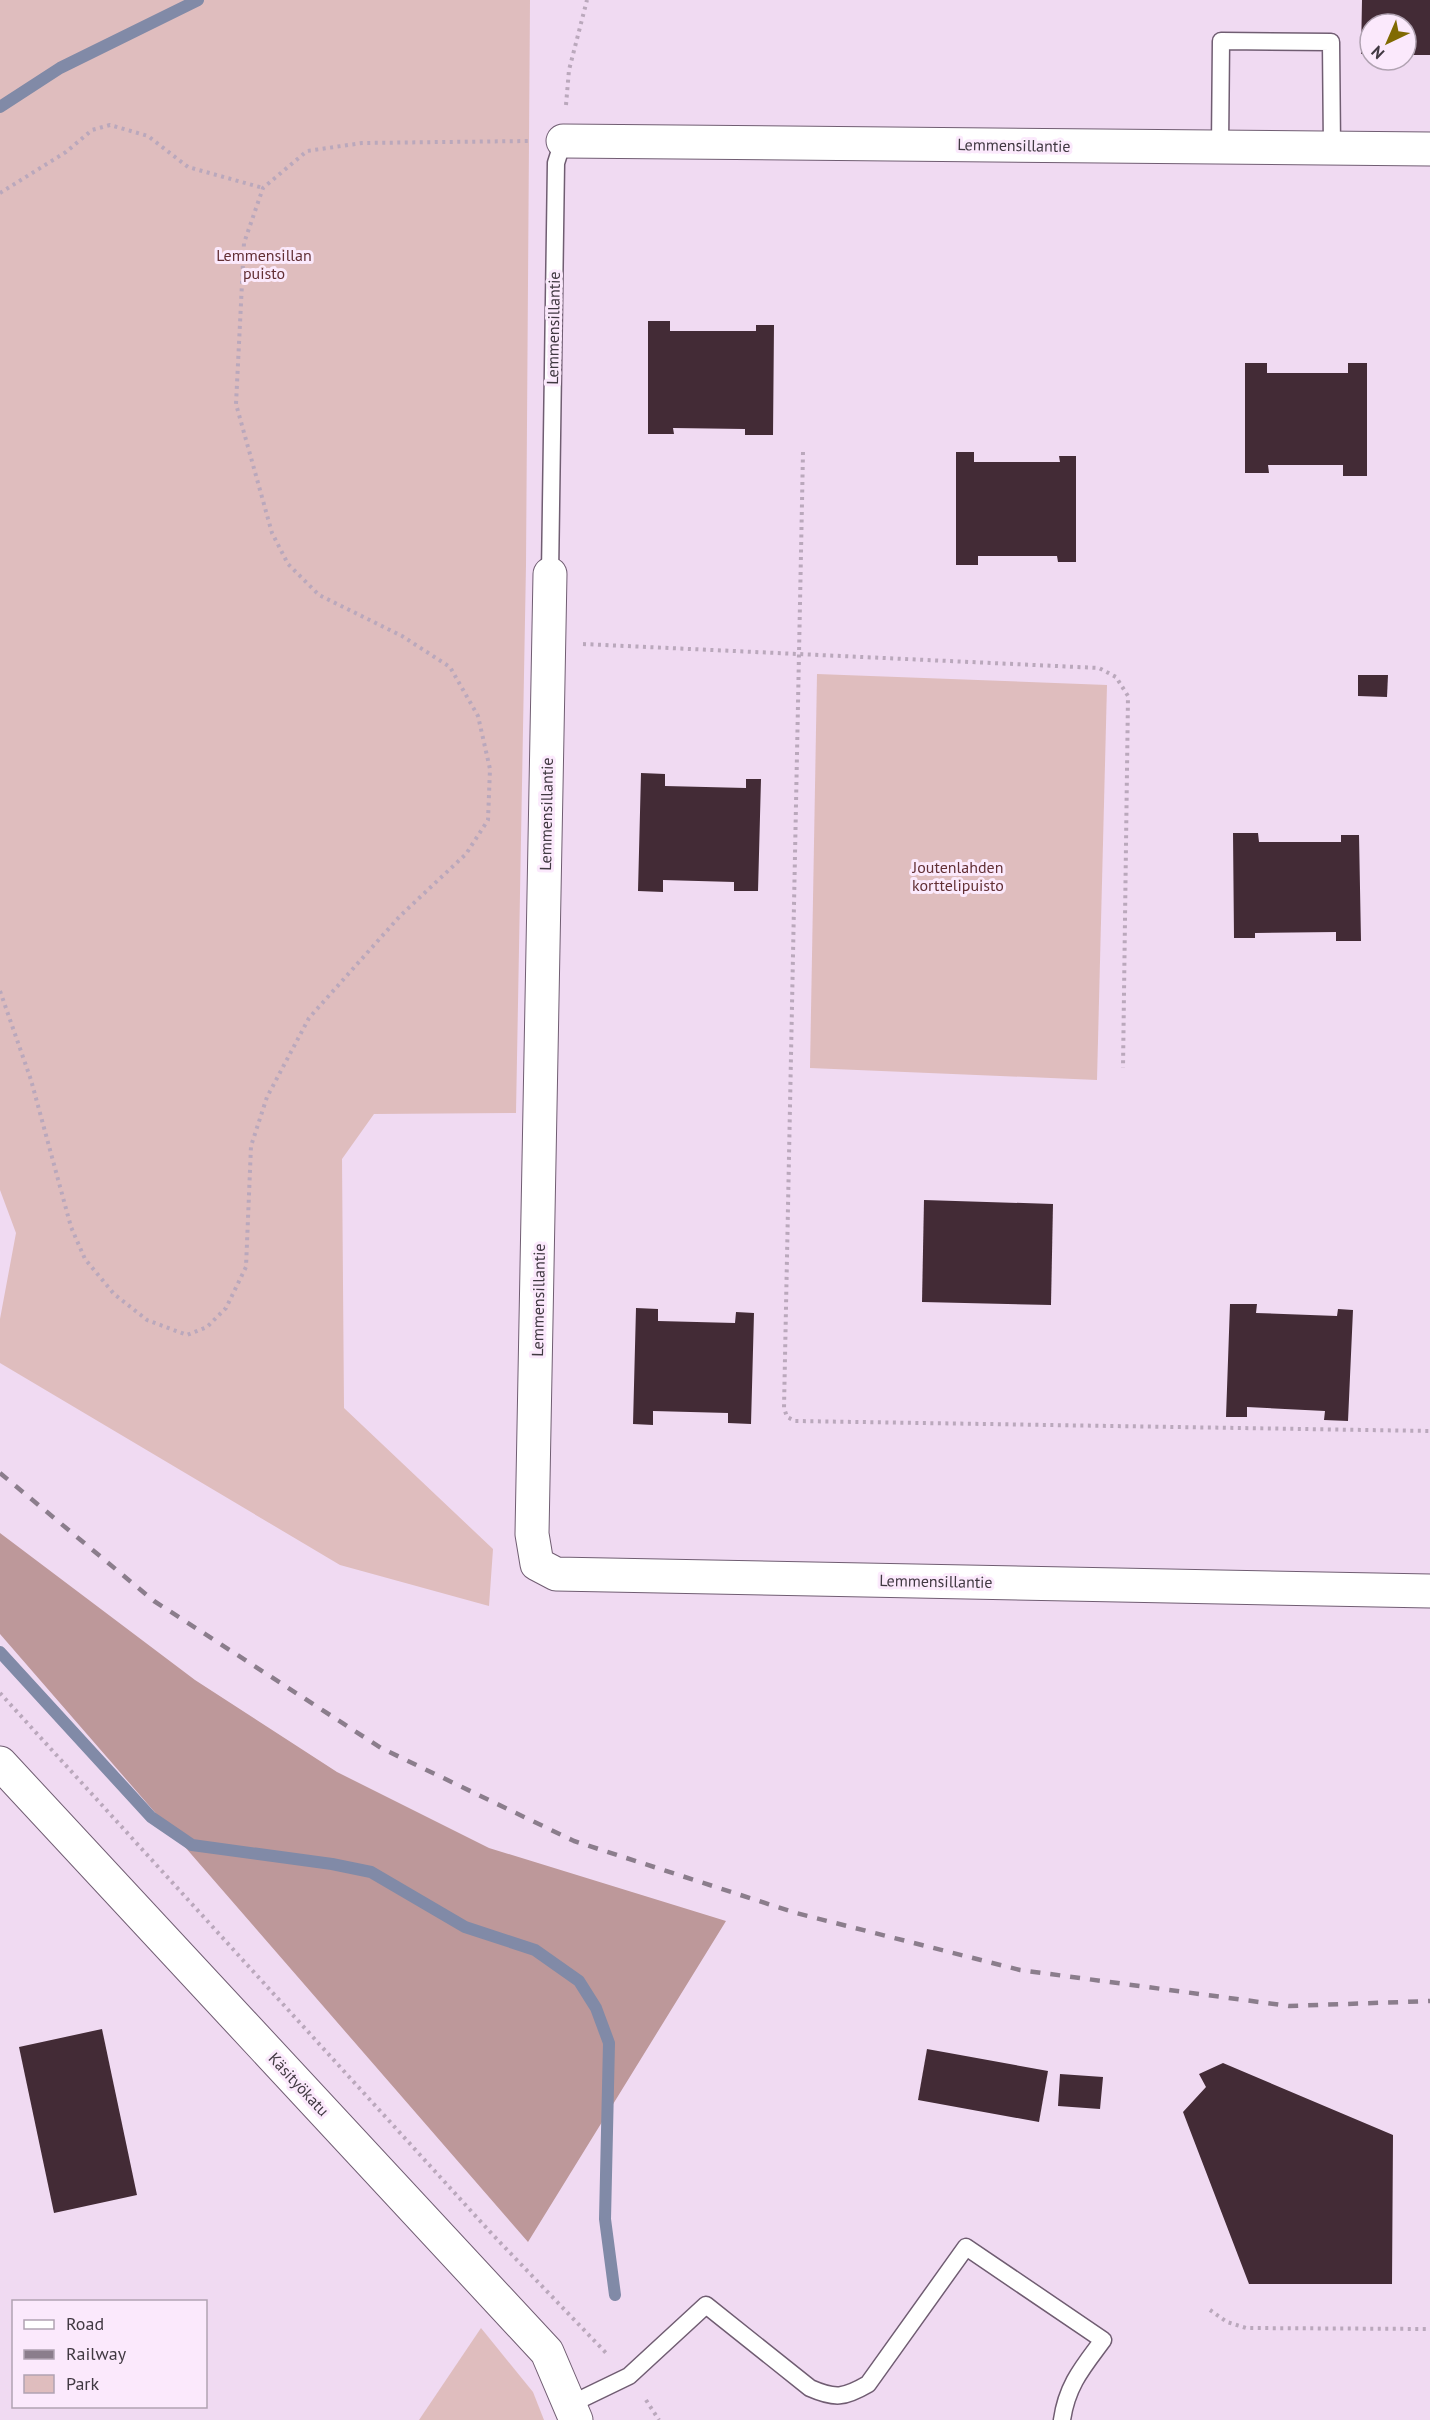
<svg xmlns="http://www.w3.org/2000/svg" width="1430" height="2420" font-family="'PT Sans',sans-serif">
  <rect width="100%" height="100%" fill="#f0daf2"/>
  <g fill="#dfbdbe">
    <polygon points="0,0 530,0 526,565 516,1113 374,1114 342,1159 344,1408 493,1549 489,1606 340,1565 0,1363 0,1319 16,1233 0,1190"/>
    <polygon points="817,674 1107,685 1097,1080 810,1068"/>
    <polygon points="481,2328 533,2392 544,2420 419,2420"/>
  </g>
  <polygon fill="#bd989a" points="0,1533 195,1680 337,1772 489,1848 726,1921 528,2242 0,1634"/>
  <g fill="none" stroke-linecap="round" stroke-linejoin="round">
    <g stroke="#818aa7" stroke-width="12">
      <polyline points="0,107 60,68 198,0"/>
      <polyline points="0,1652 151,1817 192,1845 332,1864 371,1872 465,1927 535,1950 579,1981 596,2008 609,2043 605,2219 615,2295"/>
    </g>
  </g>
  <g fill="#432b36">
    <polygon points="1362,0 1430,0 1430,55 1406,55 1406,24 1370,24 1370,54 1361,54"/>
    <polygon points="648,321 670,321 670,331 756,331 756,325 774,325 773,435 745,435 745,429 673,428 674,434 648,434"/>
    <polygon points="1245,363 1267,363 1267,373 1348,373 1348,363 1367,363 1367,476 1343,476 1343,465 1268,465 1269,473 1245,473"/>
    <polygon points="956,452 974,452 974,462 1060,462 1059,456 1076,456 1076,562 1058,562 1057,556 978,556 978,565 956,565"/>
    <polygon points="1358,675 1388,675 1387,697 1358,696"/>
    <polygon points="641,773 665,774 665,786 746,788 746,779 761,779 758,891 734,891 734,882 663,880 663,892 638,891"/>
    <polygon points="1233,833 1258,833 1259,842 1341,842 1341,835 1359,835 1361,941 1336,941 1336,932 1255,933 1255,938 1234,938"/>
    <polygon points="924,1200 1053,1204 1051,1305 922,1302"/>
    <polygon points="1230,1304 1257,1304 1256,1313 1337,1316 1338,1309 1353,1310 1348,1421 1324,1420 1325,1411 1247,1407 1247,1417 1226,1417"/>
    <polygon points="636,1308 658,1309 658,1321 735,1323 736,1312 754,1313 751,1424 728,1423 728,1413 653,1411 653,1425 633,1424"/>
    <polygon points="102,2029 137,2195 54,2213 19,2047"/>
    <polygon points="927,2049 1048,2071 1039,2122 918,2100"/>
    <polygon points="1223,2063 1393,2135 1392,2284 1249,2284 1183,2112 1206,2087 1199,2074"/>
    <polygon points="1060,2074 1103,2077 1100,2109 1058,2106"/>
  </g>
  <g fill="none" stroke-linecap="round" stroke-linejoin="round">
    <defs>
      <g id="service">
        <polyline points="1220,147 1221,41 1331,42 1332,148"/>
        <polyline points="550,574 556,163 563,141"/>
        <path d="M 569,2405 L 629,2376 L 706,2305 L 810,2388 C 835,2399 844,2398 868,2384 L 966,2247 L 1103,2340 C 1083,2367 1067,2385 1062,2420"/>
      </g>
      <g id="minor">
        <polyline points="563,141 1430,149"/>
        <polyline points="550,574 532,1534 537,1564 556,1574 1430,1591"/>
        <polyline points="0,1763 547,2352 576,2420"/>
      </g>
    </defs>
    <use href="#service" stroke="#705d72" stroke-width="19"/>
    <use href="#minor" stroke="#705d72" stroke-width="35"/>
    <g stroke="#baa8bc" stroke-width="4" stroke-dasharray="3 4.5" stroke-linecap="butt">
      <polyline points="566,105 569,70 587,0"/>
      <polyline points="0,193 66,152 92,130 110,125 148,136 188,167 263,188"/>
      <polyline points="803,452 784,1408 787,1417 795,1421 1430,1431"/>
      <polyline points="583,644 1099,668 1116,677 1128,696 1123,1068"/>
      <polyline points="0,991 31,1080 71,1227 85,1259 114,1294 147,1320 187,1335 207,1327 226,1308 246,1267 251,1146 267,1097 309,1018 400,916 466,854 488,820 490,769 478,716 450,667 402,636 319,595 288,564 272,533 236,404 244,243 263,188 307,151 362,143 528,141"/>
      <polyline points="0,1693 492,2234 608,2355"/>
      <polyline points="1210,2310 1227,2322 1246,2328 1430,2329"/>
      <polyline points="646,2400 659,2420"/>
    </g>
    <use href="#service" stroke="#fff" stroke-width="16"/>
    <use href="#minor" stroke="#fff" stroke-width="33"/>
    <polyline stroke="#8b7d8c" stroke-width="4.5" stroke-dasharray="10 10" stroke-linecap="butt" points="0,1473 154,1601 381,1748 574,1841 796,1913 1020,1970 1289,2006 1430,2001"/>
  </g>
  <g text-anchor="middle" dominant-baseline="central" stroke-width="6" stroke-linejoin="round" paint-order="stroke">
    <g font-size="16" fill="#413942" stroke="#fbe9fc">
      <text transform="translate(1014 145) rotate(1)">Lemmensillantie</text>
      <text transform="translate(553 328) rotate(-89)">Lemmensillantie</text>
      <text transform="translate(546 814) rotate(-89)">Lemmensillantie</text>
      <text transform="translate(538 1300) rotate(-89)">Lemmensillantie</text>
      <text transform="translate(936 1581) rotate(1)">Lemmensillantie</text>
      <text transform="translate(299 2084) rotate(47)">Käsityökatu</text>
    </g>
    <g font-size="16" fill="#622f34" stroke="#fbe9fc">
      <text x="264" y="255">Lemmensillan<tspan x="264" dy="18">puisto</tspan></text>
      <text x="958" y="867">Joutenlahden<tspan x="958" dy="18">korttelipuisto</tspan></text>
    </g>
  </g>
  <rect x="12" y="2300" width="195" height="108" fill="#fbe9fc" stroke="#b1a3b2" stroke-width="1.5"/>
  <rect x="24" y="2320" width="30" height="9" fill="#ffffff" stroke="#b1a3b2" stroke-width="1.5"/>
  <text x="66" y="2330" font-size="18" fill="#413942">Road</text>
  <rect x="24" y="2350" width="30" height="9" fill="#8b7d8c" stroke="#b1a3b2" stroke-width="1.5"/>
  <text x="66" y="2360" font-size="18" fill="#413942">Railway</text>
  <rect x="24" y="2375" width="30" height="18" fill="#dfbdbe" stroke="#b1a3b2" stroke-width="1.5"/>
  <text x="66" y="2390" font-size="18" fill="#413942">Park</text>
  <g transform="translate(1388 42) rotate(224)"><circle r="28" fill="#fbe9fc" stroke="#b1a3b2" stroke-width="1.5"/>
  <path d="M0-4.5L10 22L0 15L-10 22Z" fill="#806a02"/>
  <text y="-9" font-size="16" font-weight="bold" text-anchor="middle" fill="#413942">N</text>
  </g>
</svg>
